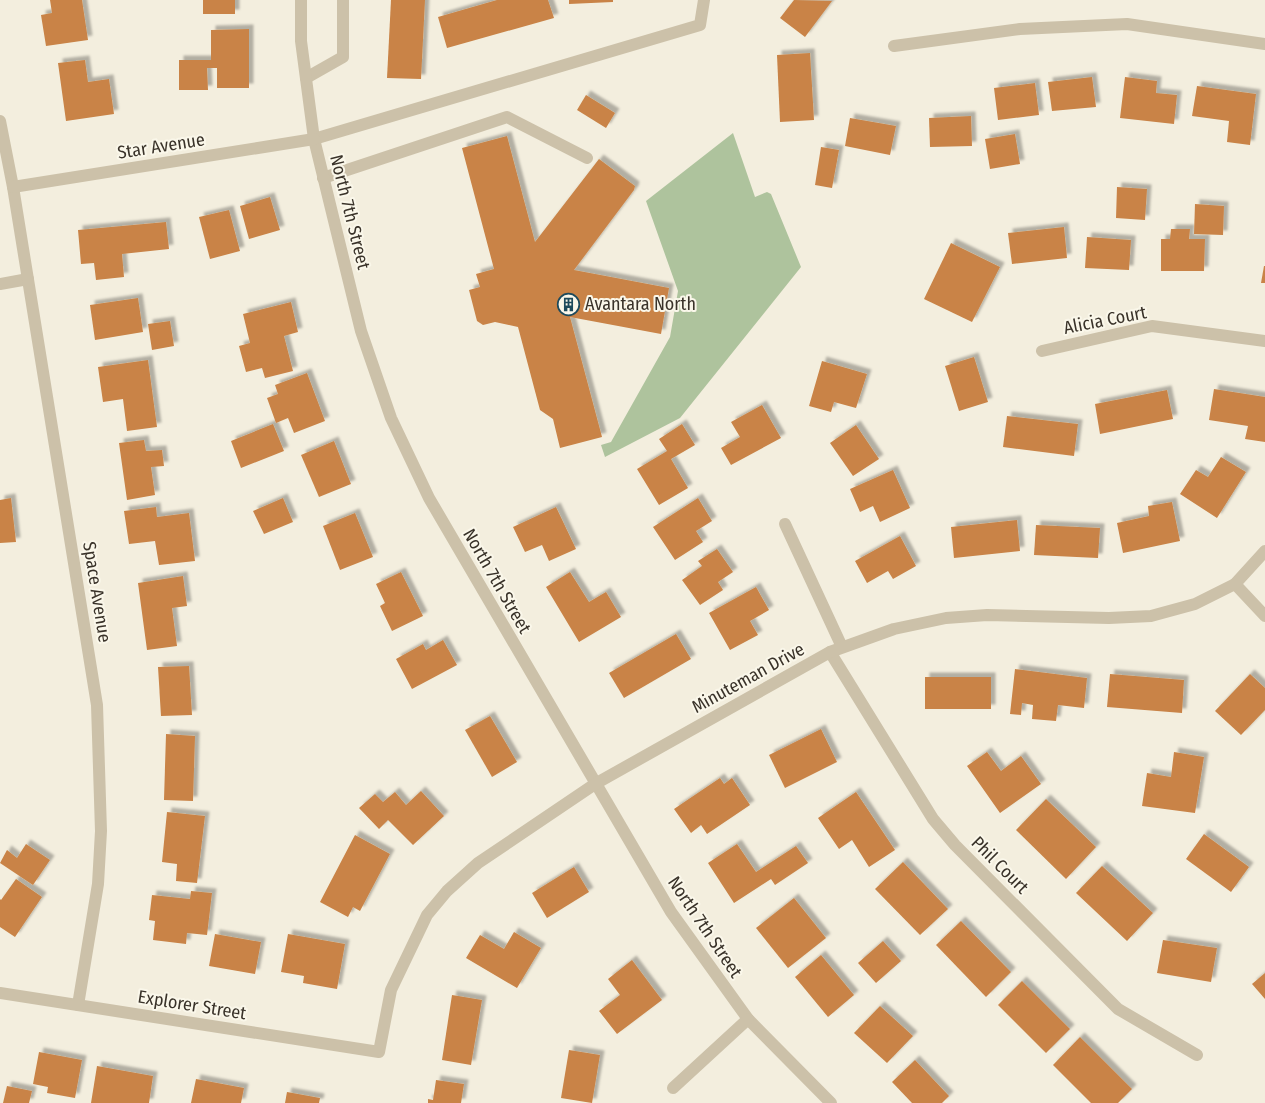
<svg xmlns="http://www.w3.org/2000/svg" width="1265" height="1103" font-family="'Fira Sans Condensed',sans-serif">
  <defs>
    <filter id="shadow"><feDropShadow dx="4.5" dy="-4.5" stdDeviation="1" flood-color="#0004"/></filter>
  </defs>
  <rect width="100%" height="100%" fill="#f3eede"/>
  <polygon fill="#aec39d" points="733,133 755,197 767,192 771,194 801,267 680,418 605,457 601,445 611,442 670,337 678,291 646,201"/>
  <g fill="#c98346" filter="url(#shadow)">
    <polygon points="50,0 82,0 88,40 46,46 41,15 52,13"/>
    <rect x="203" y="0" width="32" height="14"/>
    <polygon points="391,0 425,0 421,79 387,78"/>
    <polygon points="497,0 548,0 554,18 447,48 438,17"/>
    <polygon points="569,0 613,0 613,2 569,4"/>
    <polygon points="794,0 832,1 805,37 780,18"/>
    <polygon points="249,29 249,88 217,88 217,68 207,68 208,90 179,90 179,60 211,60 211,30"/>
    <polygon points="810,53 814,120 780,122 777,55"/>
    <polygon points="85,60 88,82 109,79 114,114 66,121 58,63"/>
    <polygon points="1092,77 1096,107 1052,111 1048,82"/>
    <polygon points="1125,77 1157,81 1156,93 1177,95 1174,124 1120,118"/>
    <polygon points="1035,83 1039,115 998,120 994,88"/>
    <polygon points="1197,86 1256,94 1250,145 1227,142 1229,121 1192,116"/>
    <polygon points="586,95 615,113 606,128 577,110"/>
    <polygon points="971,116 972,146 930,147 929,118"/>
    <polygon points="850,118 896,126 890,155 845,146"/>
    <polygon points="1015,134 1020,164 990,169 985,139"/>
    <polygon points="507,136 535,242 599,159 635,186 634,190 574,270 669,288 661,334 570,317 602,437 560,448 553,419 540,410 518,327 495,322 483,325 477,321 469,290 480,287 476,274 494,269 462,148"/>
    <polygon points="821,147 839,150 832,188 815,185"/>
    <polygon points="1117,187 1147,189 1145,220 1116,218"/>
    <polygon points="270,197 280,230 249,239 240,206"/>
    <polygon points="1195,204 1224,206 1223,235 1194,234"/>
    <polygon points="229,210 240,251 210,259 199,217"/>
    <polygon points="166,222 169,249 122,254 124,277 96,280 94,263 81,264 78,230"/>
    <polygon points="1064,227 1067,258 1012,264 1008,233"/>
    <polygon points="1171,229 1190,229 1189,239 1205,239 1204,271 1161,271 1161,239 1170,239"/>
    <polygon points="1087,237 1131,240 1129,270 1085,268"/>
    <polygon points="951,243 1000,267 972,322 924,299"/>
    <polygon points="1264,266 1265,266 1265,283 1261,283"/>
    <polygon points="138,298 143,332 95,340 90,305"/>
    <polygon points="291,302 298,332 284,336 293,371 265,378 262,368 246,372 239,346 250,343 243,314"/>
    <polygon points="170,321 174,346 152,350 148,324"/>
    <polygon points="974,357 988,402 959,411 945,366"/>
    <polygon points="148,360 157,427 127,431 123,399 103,402 98,367"/>
    <polygon points="822,361 867,374 856,408 834,402 831,412 809,406"/>
    <polygon points="307,373 325,421 294,433 288,418 276,423 267,398 278,394 275,385"/>
    <polygon points="1214,389 1265,397 1265,442 1245,439 1248,426 1209,420"/>
    <polygon points="1167,390 1173,419 1100,434 1095,404"/>
    <polygon points="762,405 781,438 731,465 721,448 740,437 731,422"/>
    <polygon points="1007,416 1078,424 1074,456 1003,447"/>
    <polygon points="273,424 284,451 241,468 231,441"/>
    <polygon points="682,424 695,445 671,459 688,488 659,505 637,469 667,451 659,439"/>
    <polygon points="856,425 879,459 853,476 830,443"/>
    <polygon points="144,440 146,451 162,450 164,466 151,467 155,495 127,500 119,443"/>
    <polygon points="334,441 351,484 319,497 301,455"/>
    <polygon points="1221,457 1246,472 1217,518 1180,494 1196,470 1208,477"/>
    <polygon points="893,470 910,508 880,522 873,506 860,512 850,489"/>
    <polygon points="11,498 16,542 0,543 0,500"/>
    <polygon points="283,498 293,522 264,534 253,511"/>
    <polygon points="698,498 712,521 696,531 703,542 675,560 653,527"/>
    <polygon points="1172,502 1180,541 1123,553 1117,523 1149,516 1148,506"/>
    <polygon points="156,507 157,517 189,513 195,561 159,565 155,541 129,544 124,511"/>
    <polygon points="556,507 576,549 549,561 542,545 525,552 513,527"/>
    <polygon points="355,513 373,557 340,570 323,526"/>
    <polygon points="1017,520 1020,551 954,558 951,527"/>
    <polygon points="1036,525 1100,528 1098,558 1034,555"/>
    <polygon points="900,536 916,566 893,579 888,571 867,583 855,561"/>
    <polygon points="717,549 733,572 718,582 723,590 700,605 682,580 702,566 698,561"/>
    <polygon points="401,572 423,616 392,631 380,606 385,603 376,584"/>
    <polygon points="570,572 589,602 606,592 621,617 579,642 546,587"/>
    <polygon points="183,576 187,606 172,608 177,646 147,650 138,583"/>
    <polygon points="756,587 769,610 750,621 758,635 730,650 709,613"/>
    <polygon points="676,634 691,659 624,698 609,673"/>
    <polygon points="443,640 457,665 412,689 396,659 423,644 426,650"/>
    <polygon points="189,666 192,715 161,716 158,667"/>
    <polygon points="1015,669 1087,678 1084,708 1058,705 1056,721 1032,719 1033,705 1022,703 1021,715 1010,714"/>
    <polygon points="1110,674 1184,680 1182,713 1107,707"/>
    <polygon points="1250,674 1265,688 1265,710 1241,735 1215,711"/>
    <rect x="925" y="677" width="66" height="32"/>
    <polygon points="490,716 517,762 492,777 465,730"/>
    <polygon points="821,729 837,762 785,788 769,755"/>
    <polygon points="166,734 195,736 193,801 164,800"/>
    <polygon points="987,752 1001,771 1021,756 1041,784 1000,813 967,766"/>
    <polygon points="1174,752 1204,757 1195,813 1142,806 1147,773 1171,777"/>
    <polygon points="720,778 724,784 732,778 750,805 707,834 701,825 691,833 674,809"/>
    <polygon points="421,791 444,816 413,845 388,820 379,829 359,808 375,794 383,802 395,792 406,805"/>
    <polygon points="856,792 895,850 869,867 852,840 839,849 818,818"/>
    <polygon points="1046,799 1096,847 1066,879 1016,830"/>
    <polygon points="167,812 205,816 197,883 176,881 177,864 162,862"/>
    <polygon points="1204,834 1249,867 1231,892 1186,859"/>
    <polygon points="355,835 390,854 360,911 353,907 348,917 320,902"/>
    <polygon points="26,844 50,860 33,885 0,863 7,850 17,858"/>
    <polygon points="737,844 756,872 796,846 808,863 775,885 771,879 734,903 708,863"/>
    <polygon points="903,862 948,909 920,935 875,889"/>
    <polygon points="1102,866 1153,913 1127,941 1076,893"/>
    <polygon points="574,867 589,892 547,918 532,893"/>
    <polygon points="16,879 42,897 15,937 0,927 0,899 1,900"/>
    <polygon points="191,891 212,893 207,935 187,933 186,944 153,940 155,921 149,920 152,895 190,899"/>
    <polygon points="794,898 826,938 788,968 756,928"/>
    <polygon points="961,921 1011,972 986,997 936,945"/>
    <polygon points="514,932 541,948 517,988 466,958 480,935 504,949"/>
    <polygon points="215,934 261,942 255,974 209,966"/>
    <polygon points="288,934 345,944 337,989 303,983 304,976 281,972"/>
    <polygon points="1163,940 1217,948 1211,982 1157,973"/>
    <polygon points="883,941 901,961 876,983 858,963"/>
    <polygon points="821,955 854,995 828,1017 795,977"/>
    <polygon points="632,960 662,1000 617,1034 599,1011 620,995 608,979"/>
    <polygon points="1265,973 1265,999 1252,984"/>
    <polygon points="1022,981 1070,1029 1046,1053 998,1005"/>
    <polygon points="452,995 482,1000 471,1065 442,1060"/>
    <polygon points="880,1006 913,1036 887,1063 854,1033"/>
    <polygon points="1080,1037 1132,1089 1118,1103 1091,1103 1053,1065"/>
    <polygon points="569,1050 600,1055 592,1103 561,1098"/>
    <polygon points="39,1052 82,1060 75,1098 47,1093 48,1087 33,1084"/>
    <polygon points="915,1060 949,1096 942,1103 912,1103 892,1082"/>
    <polygon points="97,1066 153,1076 149,1103 91,1103"/>
    <polygon points="196,1079 244,1088 241,1103 191,1103"/>
    <polygon points="436,1080 464,1084 461,1103 428,1103 428,1099 433,1100"/>
    <polygon points="7,1086 32,1091 29,1103 3,1103"/>
    <polygon points="287,1092 320,1098 319,1103 285,1103"/>
  </g>
  <g fill="none" stroke-linecap="round" stroke-linejoin="round">
    <g stroke="#ccc1a9" stroke-width="12">
      <polyline points="306,78 343,57 343,0"/>
      <polyline points="314,139 700,25 704,0"/>
      <polyline points="323,178 507,117 587,158"/>
      <polyline points="0,284 28,279"/>
    </g>
    <g stroke="#ccc1a9" stroke-width="12">
      <polyline points="301,0 301,41 314,139 361,331 391,418 429,498 671,912 748,1019 831,1103"/>
      <polyline points="894,46 1020,29 1127,24 1265,44"/>
      <polyline points="0,121 13,187 97,705 101,831 98,884 78,1005"/>
      <polyline points="13,187 314,139"/>
      <polyline points="1042,351 1152,326 1265,341"/>
      <polyline points="785,524 842,647"/>
      <polyline points="1235,584 1265,616"/>
      <polyline points="830,652 933,819 955,845 1118,1009 1197,1055"/>
      <polyline points="0,993 379,1052 391,990 427,915 447,891 478,863 595,784 830,652 894,629 946,618 987,615 1109,618 1151,616 1195,604 1235,584 1265,551"/>
      <polyline points="673,1088 748,1019"/>
    </g>
  </g>
  <defs>
    <symbol id="building-ring" viewBox="-11 -11 22 22"><circle r="9.5" fill="#faf7ea" stroke="#1d4a5c" stroke-width="1.5"/><path d="M-4-6H4V6H1V3H-1V6H-4ZM-2.5-4.3h1.7v1.8h-1.7ZM.8-4.3h1.7v1.8H.8ZM-2.5-1h1.7V.8h-1.7ZM.8-1h1.7V.8H.8Z" fill="#1d4a5c"/></symbol>
  </defs>
  <g fill-rule="evenodd">
    <use href="#building-ring" x="556" y="292" width="25" height="25"/>
  </g>
  <g text-anchor="middle" dominant-baseline="central" stroke-width="4" stroke-linejoin="round" paint-order="stroke">
    <g font-size="18" fill="#393229" stroke="#faf7ea">
      <text transform="translate(161 146) rotate(-9)">Star Avenue</text>
      <text transform="translate(350 212) rotate(76)">North 7th Street</text>
      <text transform="translate(1105 320) rotate(-11)">Alicia Court</text>
      <text transform="translate(497 581) rotate(60)">North 7th Street</text>
      <text transform="translate(97 592) rotate(81)">Space Avenue</text>
      <text transform="translate(748 678) rotate(-29)">Minuteman Drive</text>
      <text transform="translate(1000 865) rotate(45)">Phil Court</text>
      <text transform="translate(705 927) rotate(56)">North 7th Street</text>
      <text transform="translate(192 1005) rotate(9)">Explorer Street</text>
    </g>
    <g font-size="18" fill="#393229" stroke="#faf7ea" text-anchor="start">
      <text x="585" y="304">Avantara North</text>
    </g>
  </g>
</svg>
